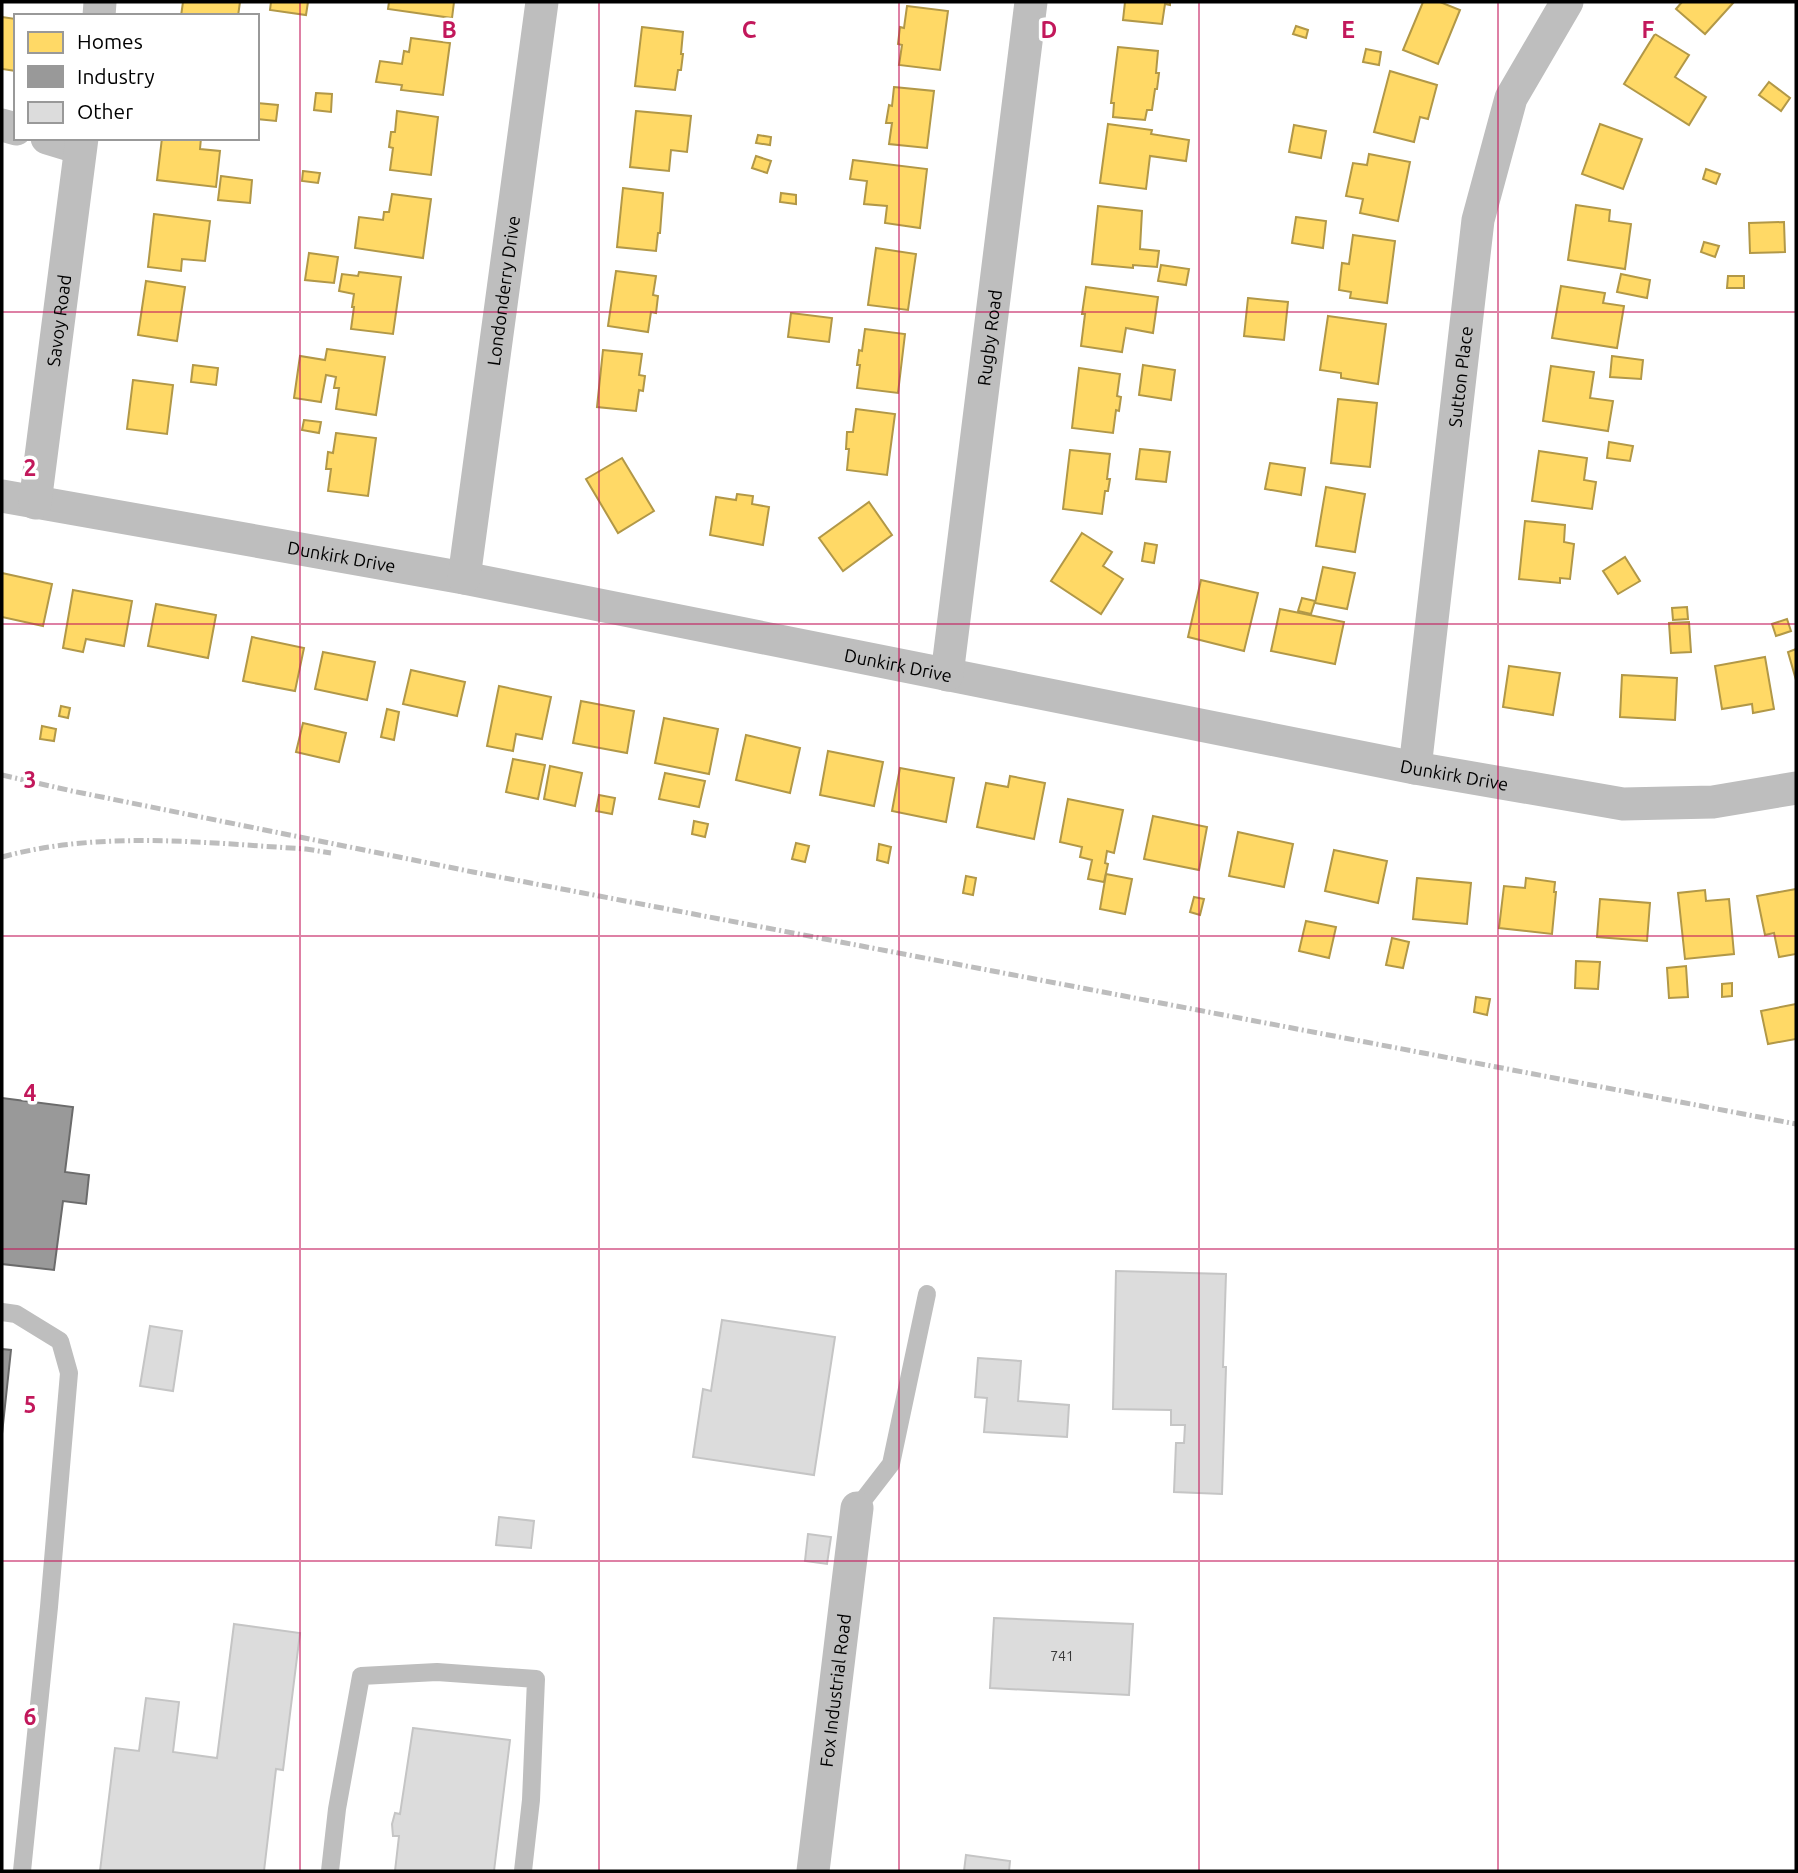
<svg xmlns="http://www.w3.org/2000/svg" width="1798" height="1873" font-family="Ubuntu,sans-serif">
  <rect width="100%" height="100%" fill="#fff"/>
  <g fill="#ffd966" stroke="#b29847" stroke-width="2">
    <polygon points="183,2 240,2 238,16 181,16"/>
    <polygon points="271,2 308,2 306,15 270,10"/>
    <polygon points="389,2 454,2 452,18 388,9"/>
    <polygon points="1125,2 1170,2 1170,5 1165,4 1162,24 1123,20"/>
    <polygon points="1423,2 1440,2 1460,10 1438,64 1403,50"/>
    <polygon points="1682,2 1734,2 1705,34 1676,9"/>
    <polygon points="907,6 948,11 940,70 899,65 902,45 898,44 900,27 904,28"/>
    <polygon points="2,17 16,19 16,71 2,69"/>
    <polygon points="1296,26 1308,30 1306,38 1293,34"/>
    <polygon points="642,27 683,32 681,54 683,54 681,70 678,70 675,90 635,86"/>
    <polygon points="1655,34 1689,55 1675,77 1706,97 1689,125 1624,84"/>
    <polygon points="411,38 450,43 443,95 401,90 402,85 376,82 380,61 402,64 404,51 409,52"/>
    <polygon points="1118,47 1158,51 1156,73 1159,73 1157,89 1155,89 1152,110 1147,110 1145,120 1113,117 1114,103 1111,103"/>
    <polygon points="1366,49 1381,52 1379,65 1363,62"/>
    <polygon points="1390,71 1437,85 1428,119 1420,117 1414,142 1374,132"/>
    <polygon points="1769,82 1790,98 1781,111 1759,95"/>
    <polygon points="894,87 934,91 927,148 889,144 892,123 886,123 889,105 892,106"/>
    <polygon points="316,93 332,94 331,112 314,110"/>
    <polygon points="257,103 278,105 276,121 257,119"/>
    <polygon points="397,111 438,117 431,175 390,170 393,148 389,147 391,132 395,132"/>
    <polygon points="636,111 691,116 687,152 671,150 669,171 630,167"/>
    <polygon points="1108,124 1152,130 1151,134 1189,140 1186,161 1150,156 1146,189 1100,183"/>
    <polygon points="1600,124 1642,139 1623,189 1582,174"/>
    <polygon points="1294,125 1326,131 1321,158 1289,152"/>
    <polygon points="758,135 771,137 770,145 756,143"/>
    <polygon points="162,138 201,138 200,149 220,151 216,187 157,180"/>
    <polygon points="1369,154 1410,162 1398,221 1360,213 1363,199 1346,196 1353,163 1367,165"/>
    <polygon points="756,156 771,161 767,173 752,168"/>
    <polygon points="853,160 927,169 920,228 885,223 887,206 864,204 867,181 850,179"/>
    <polygon points="1706,169 1720,174 1716,184 1703,179"/>
    <polygon points="303,171 320,173 318,183 302,181"/>
    <polygon points="221,176 252,180 250,203 218,200"/>
    <polygon points="623,188 663,193 660,233 658,233 656,251 617,247"/>
    <polygon points="781,193 796,195 796,204 780,202"/>
    <polygon points="392,194 431,199 423,258 355,248 359,217 383,220 384,212 389,212"/>
    <polygon points="1576,205 1610,210 1609,221 1631,224 1625,269 1568,260"/>
    <polygon points="1098,206 1142,211 1140,249 1159,251 1157,267 1133,265 1133,268 1092,264"/>
    <polygon points="154,214 210,221 205,261 182,259 181,271 148,267"/>
    <polygon points="1296,217 1326,221 1323,248 1292,243"/>
    <polygon points="1784,222 1785,252 1750,253 1749,223"/>
    <polygon points="1353,235 1395,241 1387,303 1350,298 1351,292 1339,290 1342,263 1349,264"/>
    <polygon points="1704,242 1719,246 1715,257 1701,252"/>
    <polygon points="876,248 916,254 908,310 868,305"/>
    <polygon points="309,253 338,257 334,283 305,280"/>
    <polygon points="1161,265 1189,269 1186,285 1158,281"/>
    <polygon points="616,271 656,276 653,295 658,296 656,313 651,312 648,332 608,326"/>
    <polygon points="359,272 401,277 393,334 351,329 354,307 352,307 354,294 339,291 342,274 358,276"/>
    <polygon points="1621,274 1650,280 1647,298 1617,292"/>
    <polygon points="1728,276 1744,276 1744,288 1727,288"/>
    <polygon points="146,281 185,287 177,341 138,335"/>
    <polygon points="1561,286 1605,293 1603,303 1624,306 1617,348 1552,338"/>
    <polygon points="1086,287 1158,297 1153,333 1126,328 1122,352 1081,346 1085,314 1082,314"/>
    <polygon points="1248,298 1288,302 1284,340 1244,336"/>
    <polygon points="791,313 832,318 829,342 788,337"/>
    <polygon points="1328,316 1386,324 1378,384 1341,378 1341,373 1320,370"/>
    <polygon points="865,329 905,334 898,393 857,388 860,365 857,365 859,350 862,351"/>
    <polygon points="327,349 385,357 376,415 336,409 339,388 334,388 336,377 326,375 321,402 294,398 300,356 325,360"/>
    <polygon points="603,350 642,354 639,375 645,376 643,391 639,390 636,411 597,407"/>
    <polygon points="1612,356 1643,360 1641,379 1610,377"/>
    <polygon points="193,365 218,368 216,385 191,382"/>
    <polygon points="1143,365 1175,370 1171,400 1139,395"/>
    <polygon points="1551,366 1594,372 1590,398 1613,401 1608,431 1543,421"/>
    <polygon points="1079,368 1120,374 1117,396 1121,397 1119,411 1116,410 1113,433 1072,428"/>
    <polygon points="133,380 173,385 167,434 127,429"/>
    <polygon points="1338,399 1377,403 1370,467 1331,463"/>
    <polygon points="856,409 895,414 887,475 847,470 849,449 846,449 847,432 853,432"/>
    <polygon points="304,420 321,422 319,433 302,430"/>
    <polygon points="336,433 376,438 368,496 328,491 331,469 326,469 328,452 333,453"/>
    <polygon points="1609,442 1633,446 1630,461 1607,458"/>
    <polygon points="1140,449 1170,452 1166,482 1136,479"/>
    <polygon points="1070,450 1110,454 1107,479 1110,479 1108,491 1105,491 1102,514 1063,509"/>
    <polygon points="1539,451 1587,458 1584,480 1596,482 1592,509 1532,501"/>
    <polygon points="622,458 654,511 618,533 586,479"/>
    <polygon points="1270,463 1305,468 1301,495 1265,489"/>
    <polygon points="1326,487 1365,494 1355,552 1316,546"/>
    <polygon points="737,494 753,496 752,504 769,507 763,545 710,535 716,497 736,500"/>
    <polygon points="869,502 892,535 843,571 819,538"/>
    <polygon points="1525,521 1565,525 1564,542 1574,544 1570,579 1560,578 1560,583 1519,579"/>
    <polygon points="1082,533 1112,552 1103,566 1123,579 1101,614 1051,581"/>
    <polygon points="1145,543 1157,545 1154,563 1142,561"/>
    <polygon points="1625,557 1640,581 1618,594 1603,571"/>
    <polygon points="1323,567 1355,573 1347,609 1315,603"/>
    <polygon points="2,573 52,584 43,626 2,617"/>
    <polygon points="1201,580 1258,593 1244,651 1188,637"/>
    <polygon points="73,590 132,601 124,646 86,639 83,652 63,648"/>
    <polygon points="1302,598 1315,601 1311,614 1298,611"/>
    <polygon points="156,604 216,615 208,658 148,646"/>
    <polygon points="1687,607 1688,619 1673,620 1672,608"/>
    <polygon points="1280,609 1344,622 1335,664 1271,651"/>
    <polygon points="1787,619 1791,631 1776,636 1772,624"/>
    <polygon points="1689,622 1691,652 1671,653 1669,623"/>
    <polygon points="252,637 304,648 295,691 243,681"/>
    <polygon points="1796,649 1796,680 1788,652"/>
    <polygon points="323,652 375,662 367,700 315,689"/>
    <polygon points="1765,657 1774,709 1753,713 1752,704 1722,709 1715,666"/>
    <polygon points="1509,666 1560,673 1553,715 1503,707"/>
    <polygon points="411,670 465,682 457,716 403,704"/>
    <polygon points="1622,675 1677,678 1675,720 1620,717"/>
    <polygon points="499,686 551,697 542,739 516,734 513,751 487,746"/>
    <polygon points="581,701 634,711 627,753 573,743"/>
    <polygon points="61,706 70,708 68,718 59,716"/>
    <polygon points="387,709 399,712 394,740 381,737"/>
    <polygon points="664,718 718,729 709,774 655,763"/>
    <polygon points="303,723 346,733 339,762 296,752"/>
    <polygon points="42,726 56,729 54,741 40,739"/>
    <polygon points="746,735 800,748 790,793 736,780"/>
    <polygon points="828,751 883,762 874,806 820,795"/>
    <polygon points="513,759 545,765 538,799 506,792"/>
    <polygon points="550,766 582,773 575,806 544,799"/>
    <polygon points="900,768 954,778 946,822 892,811"/>
    <polygon points="665,773 705,781 699,807 659,799"/>
    <polygon points="1010,776 1045,783 1034,839 977,827 986,783 1008,787"/>
    <polygon points="599,795 615,798 612,814 596,811"/>
    <polygon points="1068,799 1123,810 1114,853 1107,851 1105,863 1108,864 1104,882 1088,879 1092,860 1080,857 1082,847 1060,842"/>
    <polygon points="1153,816 1207,827 1199,870 1144,859"/>
    <polygon points="694,821 708,824 705,837 692,834"/>
    <polygon points="1238,832 1293,844 1284,887 1229,876"/>
    <polygon points="796,843 809,846 805,862 792,859"/>
    <polygon points="879,844 891,847 888,863 877,860"/>
    <polygon points="1334,850 1387,861 1378,903 1325,891"/>
    <polygon points="1106,874 1132,879 1125,914 1100,909"/>
    <polygon points="966,876 976,878 973,895 963,893"/>
    <polygon points="1417,878 1471,883 1467,924 1413,919"/>
    <polygon points="1526,878 1555,882 1554,892 1556,892 1552,934 1499,928 1504,886 1525,888"/>
    <polygon points="1796,889 1796,954 1779,957 1774,933 1765,935 1757,896"/>
    <polygon points="1705,890 1706,901 1729,899 1734,954 1685,959 1678,893"/>
    <polygon points="1194,897 1204,899 1200,915 1190,912"/>
    <polygon points="1600,899 1650,903 1647,941 1597,937"/>
    <polygon points="1306,921 1336,927 1329,958 1299,951"/>
    <polygon points="1392,938 1409,942 1403,968 1386,965"/>
    <polygon points="1576,961 1600,962 1598,989 1575,988"/>
    <polygon points="1686,966 1688,997 1669,998 1667,968"/>
    <polygon points="1732,983 1732,996 1722,997 1722,984"/>
    <polygon points="1476,997 1490,999 1487,1015 1474,1012"/>
    <polygon points="1796,1004 1796,1039 1768,1044 1761,1011"/>
  </g>
  <g fill="#999" stroke="#6b6b6b" stroke-width="2">
    <polygon points="2,1098 73,1107 65,1172 89,1175 86,1204 63,1201 54,1270 2,1264"/>
    <polygon points="2,1349 11,1350 2,1434"/>
  </g>
  <g fill="#dcdcdc" stroke="#c5c5c5" stroke-width="2">
    <polygon points="1116,1271 1226,1274 1223,1367 1226,1367 1222,1494 1174,1492 1176,1443 1184,1443 1185,1425 1171,1425 1171,1410 1113,1409"/>
    <polygon points="722,1320 835,1337 814,1475 693,1457 703,1389 711,1391"/>
    <polygon points="150,1326 182,1331 173,1391 140,1386"/>
    <polygon points="978,1358 1021,1361 1018,1401 1069,1405 1067,1437 984,1432 987,1398 975,1397"/>
    <polygon points="499,1517 534,1521 531,1548 496,1545"/>
    <polygon points="808,1534 831,1537 827,1564 805,1561"/>
    <polygon points="994,1618 1133,1624 1129,1695 990,1688"/>
    <polygon points="234,1624 300,1633 283,1770 276,1769 264,1871 100,1871 115,1748 139,1751 146,1698 179,1702 173,1752 217,1758"/>
    <polygon points="413,1728 510,1740 494,1871 395,1871 399,1836 393,1836 392,1824 395,1813 400,1814"/>
    <polygon points="966,1855 1010,1861 1009,1871 964,1871"/>
  </g>
  <g fill="none" stroke-linecap="round" stroke-linejoin="round">
    <g stroke="#bebebe" stroke-width="18">
      <polyline points="2,1312 16,1314 60,1341 69,1373 49,1607 22,1871"/>
      <polyline points="857,1508 891,1464 927,1294"/>
      <polyline points="330,1871 337,1809 361,1676 437,1672 536,1679 531,1800 523,1871"/>
    </g>
    <g stroke="#bebebe" stroke-width="33">
      <polyline points="99,16 100,2"/>
      <polyline points="2,125 16,129"/>
      <polyline points="47,138 80,148"/>
      <path id="s1" d="M 2,496 L 464,578 L 1415,768 L 1623,804 L 1713,802 L 1796,788"/>
      <path id="s2" d="M 35,503 L 82,138"/>
      <path id="s3" d="M 464,578 L 542,2"/>
      <path id="s4" d="M 947,675 L 1031,2"/>
      <path id="s5" d="M 1415,768 L 1478,220 L 1511,98 L 1567,2"/>
      <path id="s6" d="M 813,1871 L 857,1508"/>
    </g>
    <g stroke="#bdbdbd" stroke-width="5" stroke-dasharray="10 3.5 2 3.5" stroke-linecap="butt">
      <polyline points="2,775 72,791 473,872 1796,1124"/>
      <path d="M 2,857 C 100,830 206,843 306,849 L 331,853"/>
    </g>
  </g>
  <path fill="none" stroke="#c2185b" stroke-width="2" stroke-opacity="0.55" d="M 300,2 L 300,1871M 599,2 L 599,1871M 899,2 L 899,1871M 1199,2 L 1199,1871M 1498,2 L 1498,1871M 2,312 L 1796,312M 2,624 L 1796,624M 2,936 L 1796,936M 2,1249 L 1796,1249M 2,1561 L 1796,1561"/>
  <g text-anchor="middle" dominant-baseline="central" stroke-width="7" stroke-linejoin="round" paint-order="stroke">
    <g font-size="14" fill="#373737">
      <text x="1062" y="1656">741</text>
    </g>
    <g font-size="18" fill="#000" stroke="#fff">
      <text stroke="none"><textPath href="#s3" startOffset="290">Londonderry Drive</textPath></text>
      <text stroke="none"><textPath href="#s2" startOffset="184">Savoy Road</textPath></text>
      <text stroke="none"><textPath href="#s4" startOffset="340">Rugby Road</textPath></text>
      <text stroke="none"><textPath href="#s5" startOffset="394">Sutton Place</textPath></text>
      <text stroke="none"><textPath href="#s1" startOffset="345">Dunkirk Drive</textPath></text>
      <text stroke="none"><textPath href="#s1" startOffset="912">Dunkirk Drive</textPath></text>
      <text stroke="none"><textPath href="#s1" startOffset="1479">Dunkirk Drive</textPath></text>
      <text stroke="none"><textPath href="#s6" startOffset="182">Fox Industrial Road</textPath></text>
    </g>
  </g>
  <g font-size="23" text-anchor="middle" font-weight="bold" fill="#c2185b" stroke="#fff" stroke-width="7" stroke-linejoin="round" paint-order="stroke">
    <text x="449" y="38">B</text>
    <text x="749" y="38">C</text>
    <text x="1049" y="38">D</text>
    <text x="1348" y="38">E</text>
    <text x="1648" y="38">F</text>
    <text x="30" y="476">2</text>
    <text x="30" y="788">3</text>
    <text x="30" y="1101">4</text>
    <text x="30" y="1413">5</text>
    <text x="30" y="1725">6</text>
  </g>
  <rect width="1798" height="1873" fill="none" stroke="#000000" stroke-width="7"/>
  <rect x="14" y="14" width="245" height="126" fill="#ffffff" stroke="#999999" stroke-width="2"/>
  <rect x="28" y="32" width="35" height="21" fill="#ffd966" stroke="#999999" stroke-width="2"/>
  <text x="77" y="49" font-size="21" fill="#000000">Homes</text>
  <rect x="28" y="66" width="35" height="21" fill="#999999" stroke="#999999" stroke-width="2"/>
  <text x="77" y="84" font-size="21" fill="#000000">Industry</text>
  <rect x="28" y="102" width="35" height="21" fill="#dcdcdc" stroke="#999999" stroke-width="2"/>
  <text x="77" y="119" font-size="21" fill="#000000">Other</text>
</svg>
